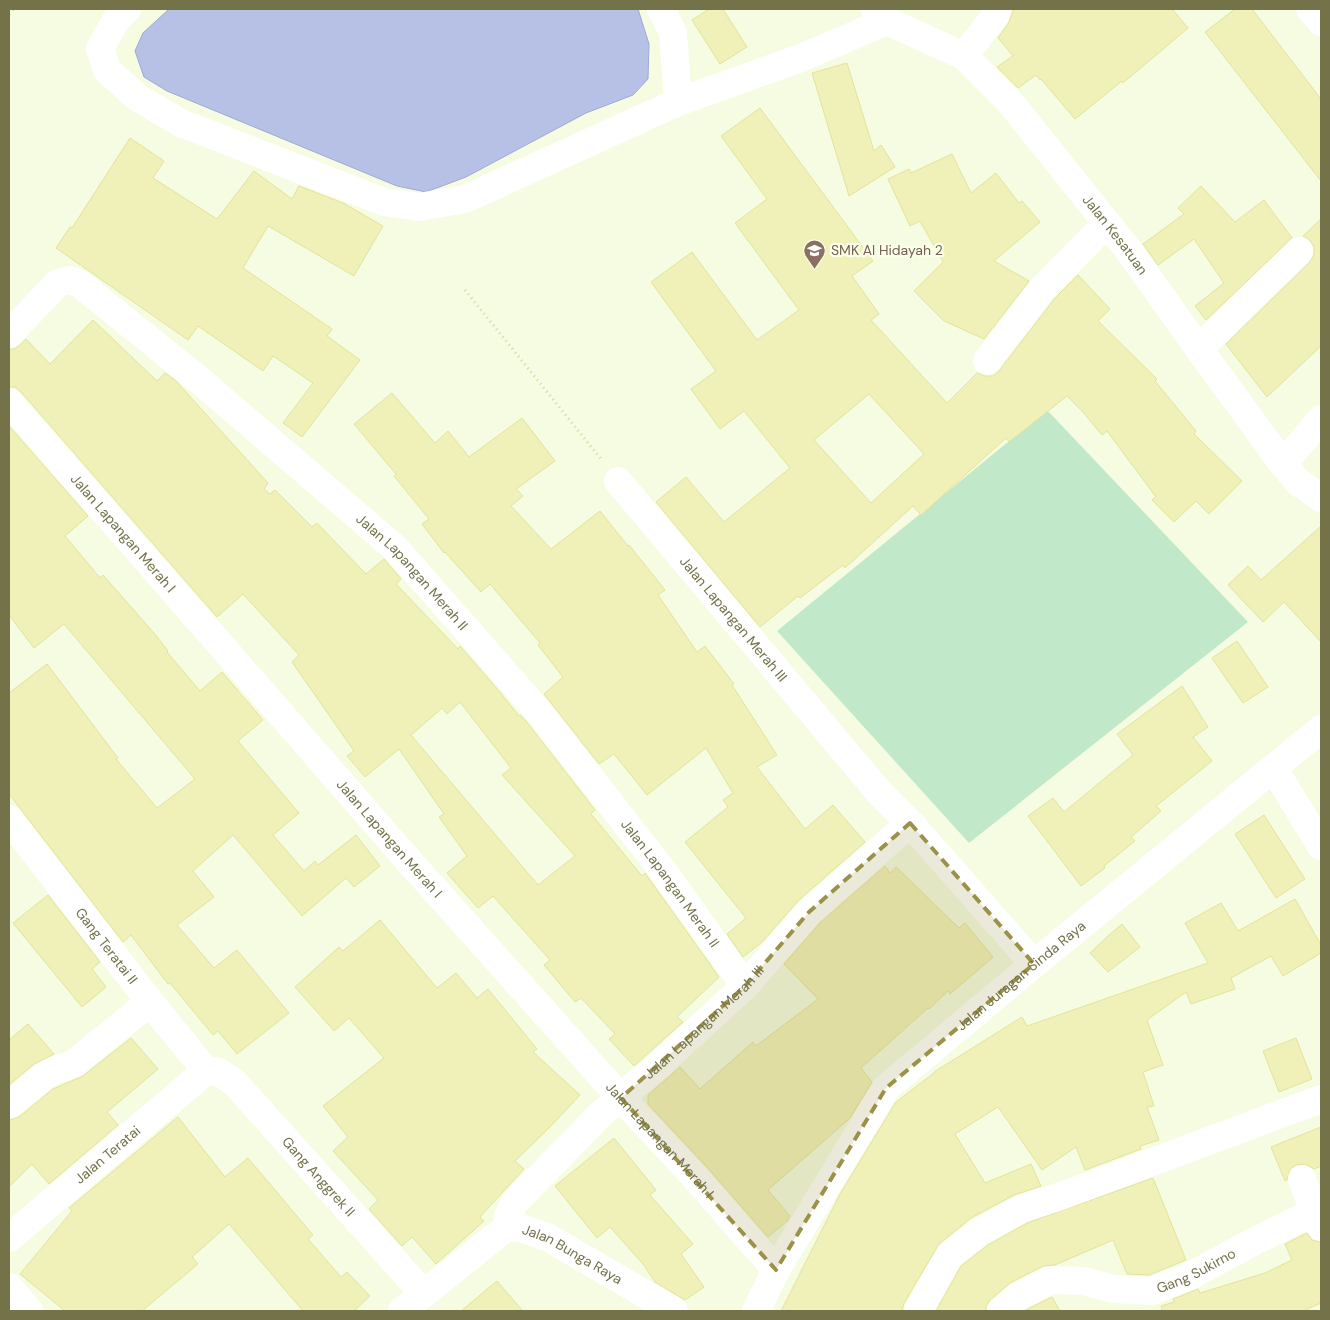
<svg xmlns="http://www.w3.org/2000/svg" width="1330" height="1320" font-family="'DM Sans',sans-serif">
  <rect width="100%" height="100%" fill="#f6fce2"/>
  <polygon fill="#c1e9c9" points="1047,410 1248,622 969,843 777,631"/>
  <polygon fill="#b7c1e5" stroke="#9daad6" points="169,9 638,9 649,44 648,79 633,95 586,113 466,177 426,192 397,186 167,91 144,77 135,51 143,33"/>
  <g fill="#f0f1b9" stroke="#e3e39a" fill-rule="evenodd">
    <polygon points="709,9 723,9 747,47 720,64 692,20"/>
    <polygon points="1013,9 1172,9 1188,28 1123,83 1122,81 1075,119 1041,79 1040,80 1036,75 1018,88 997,67 1013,56 998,38 1009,22"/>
    <polygon points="1235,9 1252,9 1321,99 1321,181 1205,32"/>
    <polygon points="847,63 874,151 881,145 895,167 849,196 812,73"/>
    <path d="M 760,108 L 873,261 L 852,276 L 879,314 L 871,320 L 947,403 L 977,373 L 985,376 L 993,376 L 999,371 L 1055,298 L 1078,275 L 1110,309 L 1098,321 L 1157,379 L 1155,381 L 1196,431 L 1194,434 L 1242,481 L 1209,514 L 1196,501 L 1174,522 L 1152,500 L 1156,497 L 1107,431 L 1102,435 L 1083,412 L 1067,396 L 1009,442 L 1006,438 L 921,515 L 913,506 L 845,568 L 843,565 L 800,598 L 798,596 L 760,627 L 656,502 L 686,477 L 724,522 L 790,468 L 744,411 L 720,429 L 691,389 L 716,371 L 651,282 L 692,252 L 757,340 L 799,310 L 735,223 L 767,199 L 721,136 ZM 869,394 L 924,454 L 871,503 L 814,440 Z"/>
    <polygon points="130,138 164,161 153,178 217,219 254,171 292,199 299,186 343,203 383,226 354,276 268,226 243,268 332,329 327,336 360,360 302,437 283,423 313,383 273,356 263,371 198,326 188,340 56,248 70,227 72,228"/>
    <polygon points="952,154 971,193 996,173 1019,203 1022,201 1040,222 994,261 1029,281 984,339 944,321 914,291 943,262 920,221 910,226 888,179 909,169 911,173"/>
    <polygon points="1201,186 1235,222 1264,200 1292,238 1206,320 1195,306 1224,283 1194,239 1158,265 1143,244 1184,214 1178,208"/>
    <polygon points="1321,219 1321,346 1267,397 1226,344 1310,262 1314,255 1314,247 1310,240 1303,236"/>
    <path d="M 93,320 L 157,381 L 165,373 L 176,381 L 268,483 L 264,489 L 270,494 L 275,490 L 312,527 L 317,523 L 366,574 L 384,559 L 401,579 L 396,584 L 458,649 L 460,646 L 499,691 L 519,716 L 520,715 L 526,721 L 595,810 L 591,814 L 642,876 L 645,873 L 647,876 L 719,977 L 677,1017 L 683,1022 L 634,1066 L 609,1039 L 615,1034 L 581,998 L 575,1002 L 544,965 L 550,960 L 493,896 L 478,908 L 447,873 L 467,856 L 439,817 L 444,814 L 399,749 L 365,777 L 347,756 L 354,751 L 292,662 L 299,655 L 243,594 L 217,617 L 21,392 L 15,387 L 9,387 L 9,349 L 14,349 L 20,345 L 26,339 L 50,364 ZM 460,702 L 511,768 L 502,775 L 575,856 L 538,885 L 411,735 L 442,708 L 447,714 Z"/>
    <polygon points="392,393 435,443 448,431 469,457 522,418 555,461 516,489 523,496 511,506 551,549 600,511 628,546 629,545 665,590 658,595 697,652 705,646 734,684 732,685 777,755 757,767 805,829 833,805 865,842 799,900 762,942 743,957 727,934 746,918 685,842 728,807 723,800 733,793 706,748 647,795 614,754 599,764 544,694 563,677 538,645 540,643 490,584 481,592 445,552 444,553 422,524 429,519 394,476 396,474 354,424"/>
    <polygon points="9,426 88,516 65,536 100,578 103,575 154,633 168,651 167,652 200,691 222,672 263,720 238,741 299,813 273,835 304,871 315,861 318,865 356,835 380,866 354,887 346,878 302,916 233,835 193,871 214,897 177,925 214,968 237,950 289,1013 237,1054 218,1031 213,1035 170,983 168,984 131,935 123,942 9,794 9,693 47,664 118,758 116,759 157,808 195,779 64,624 34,648 9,615"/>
    <polygon points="1321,526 1321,642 1284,602 1263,622 1228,585 1248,566 1261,580"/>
    <polygon points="1237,641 1268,687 1243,703 1212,658"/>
    <polygon points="1182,686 1208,727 1193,737 1212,761 1156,806 1161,811 1131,837 1135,841 1104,866 1105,868 1081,886 1028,816 1053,798 1064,812 1133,755 1117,734"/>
    <polygon points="1264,815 1305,879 1276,898 1235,834"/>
    <polygon points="885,866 890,873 896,867 959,928 965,923 993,957 950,994 948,991 929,1009 928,1008 861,1068 872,1082 850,1118 768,1190 790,1216 787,1221 768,1237 706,1166 648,1104 648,1095 680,1067 700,1089 753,1042 756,1046 818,999 784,964 820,923"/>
    <polygon points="48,895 100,962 92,969 106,987 82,1007 13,923"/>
    <polygon points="1295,899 1321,945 1321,953 1283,976 1271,956 1231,978 1235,989 1191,1004 1186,992 1147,1020 1163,1065 1143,1072 1154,1106 1147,1107 1159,1140 1140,1146 1141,1149 1085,1170 1076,1147 1042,1170 998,1107 955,1134 985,1183 1031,1164 1041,1186 1014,1195 971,1218 939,1244 904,1303 902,1311 781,1311 840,1194 896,1102 934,1073 934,1072 1022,1017 1027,1026 1208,963 1185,923 1221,903 1238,931"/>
    <polygon points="380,920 437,988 456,973 477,998 488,989 537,1049 533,1052 580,1095 549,1128 515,1161 524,1169 480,1217 484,1221 436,1264 412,1237 402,1246 369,1209 378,1200 333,1151 348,1137 323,1106 384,1058 349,1018 334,1031 295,987 339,947 343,951"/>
    <polygon points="1122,924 1140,947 1108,972 1090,953 1108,936"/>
    <polygon points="28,1024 54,1054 34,1064 9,1085 9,1040"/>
    <polygon points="131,1038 158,1069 107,1112 118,1125 49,1184 32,1164 9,1187 9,1120 19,1117 53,1089 83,1076"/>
    <polygon points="1296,1038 1312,1079 1279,1092 1263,1051"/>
    <polygon points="178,1117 225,1177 248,1158 313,1235 308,1239 341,1277 347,1272 370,1296 354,1311 303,1311 229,1224 192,1257 198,1264 142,1311 65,1311 20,1274 72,1211 69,1208"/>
    <polygon points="1321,1127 1321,1166 1314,1169 1305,1164 1296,1165 1290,1169 1287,1180 1285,1181 1271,1147"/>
    <polygon points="614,1138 656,1190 650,1195 693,1244 681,1254 704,1287 685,1300 655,1282 643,1264 610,1227 597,1238 555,1186"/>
    <polygon points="1153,1178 1186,1260 1149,1275 1127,1274 1113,1240 1055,1265 1043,1266 1010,1283 990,1300 986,1306 986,1311 936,1311 961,1266 988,1245 1027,1223"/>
    <polygon points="1307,1233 1312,1240 1321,1242 1321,1303 1303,1311 1162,1311 1161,1306 1174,1302 1173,1299 1198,1289 1200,1293 1265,1273 1292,1260 1285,1244"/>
    <polygon points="497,1281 523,1311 461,1311"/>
    <polygon points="1052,1297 1060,1311 1024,1311"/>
  </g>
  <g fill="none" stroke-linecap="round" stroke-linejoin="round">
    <g stroke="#d5d59d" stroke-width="3" stroke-dasharray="1 4" stroke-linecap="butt">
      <polyline points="9,14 14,9"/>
      <polyline points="465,290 601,459"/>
    </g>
    <g stroke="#fff" stroke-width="28">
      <polyline points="127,9 116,20 100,49 107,70 138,98 181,123 384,202 419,207 465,199 678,102 801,58 887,21"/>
      <polyline points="661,9 673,33 678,102"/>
      <path id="s1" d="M 875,9 L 887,21 L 964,56 L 1010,102 L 1126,247 L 1199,349 L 1283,464 L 1298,482 L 1321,498"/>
      <polyline points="1310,9 1321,22"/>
      <polyline points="964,56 995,16 998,9"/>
      <path id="s2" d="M 9,334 L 58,283 L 70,280 L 80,284 L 198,379 L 395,548 L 538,711 L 660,867 L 745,986"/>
      <polyline points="1199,349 1299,251"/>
      <polyline points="987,361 1043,288 1107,223"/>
      <path id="s3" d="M 9,402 L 408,860 L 621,1098 L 694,1176 L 776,1270"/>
      <polyline points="1283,464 1321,419"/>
      <path id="s4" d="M 618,481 L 878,791 L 910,823 L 1034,964"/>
      <polyline points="1274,769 1321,846"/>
      <path id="s5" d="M 9,819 L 150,1002 L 206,1071"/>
      <path id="s6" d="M 206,1071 L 217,1071 L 234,1082 L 424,1294"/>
      <polyline points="9,1105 44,1076 55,1070 73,1064 150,1002"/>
      <polyline points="1302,1179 1314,1212"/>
      <path id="s7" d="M 506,1228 L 508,1216 L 514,1203 L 602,1113 L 659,1065 L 745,986 L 809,912 L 910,823"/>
      <path id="s8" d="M 9,1238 L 206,1071"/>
      <polyline points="9,1287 29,1311"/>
      <path id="s9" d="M 402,1311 L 506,1228 L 519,1227 L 549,1238 L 674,1311"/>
      <path id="s10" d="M 756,1311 L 776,1270 L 886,1088 L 1034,964 L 1321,729"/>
      <polyline points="918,1311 949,1256 979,1232 1021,1209 1061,1196 1321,1099"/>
      <path id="s11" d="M 1001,1311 L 1017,1297 L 1050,1280 L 1084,1281 L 1114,1289 L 1152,1291 L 1190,1276 L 1251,1243 L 1314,1212 L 1321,1227"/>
    </g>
  </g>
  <path fill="#9b9248" fill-opacity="0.2" stroke="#9b9248" stroke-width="4" stroke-dasharray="10 6" stroke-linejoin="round" d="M 910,823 L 1034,964 L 886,1088 L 776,1270 L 621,1098 L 745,986 L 809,912 Z"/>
  <defs>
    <symbol id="school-pin" viewBox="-11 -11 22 30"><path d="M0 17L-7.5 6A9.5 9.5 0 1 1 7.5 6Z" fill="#8d6e63" stroke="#faffe7"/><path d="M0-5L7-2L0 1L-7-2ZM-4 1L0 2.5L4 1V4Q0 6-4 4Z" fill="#fff"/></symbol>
  </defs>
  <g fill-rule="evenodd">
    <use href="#school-pin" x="802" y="238" width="25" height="34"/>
  </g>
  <g text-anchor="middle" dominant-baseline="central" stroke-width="4.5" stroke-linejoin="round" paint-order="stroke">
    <g font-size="14" fill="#737249" stroke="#faffe7">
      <text stroke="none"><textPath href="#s1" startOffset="336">Jalan Kesatuan</textPath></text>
      <text stroke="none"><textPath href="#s3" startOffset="174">Jalan Lapangan Merah I</textPath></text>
      <text stroke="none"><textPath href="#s2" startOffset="534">Jalan Lapangan Merah II</textPath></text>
      <text stroke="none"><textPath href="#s4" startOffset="180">Jalan Lapangan Merah III</textPath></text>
      <text stroke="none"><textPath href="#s3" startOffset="579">Jalan Lapangan Merah I</textPath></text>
      <text stroke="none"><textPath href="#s2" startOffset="939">Jalan Lapangan Merah II</textPath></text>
      <text stroke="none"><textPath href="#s5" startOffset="160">Gang Teratai II</textPath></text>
      <text stroke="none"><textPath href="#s10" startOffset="434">Jalan Juragan Sinda Raya</textPath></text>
      <text stroke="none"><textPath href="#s7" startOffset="289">Jalan Lapangan Merah III</textPath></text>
      <text stroke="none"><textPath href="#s3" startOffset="984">Jalan Lapangan Merah I</textPath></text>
      <text stroke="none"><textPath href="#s8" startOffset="129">Jalan Teratai</textPath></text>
      <text stroke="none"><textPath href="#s6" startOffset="158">Gang Anggrek II</textPath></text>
      <text stroke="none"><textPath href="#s9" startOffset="206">Jalan Bunga Raya</textPath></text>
      <text stroke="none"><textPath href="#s11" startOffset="210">Gang Sukirno</textPath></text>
    </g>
    <g font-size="14" fill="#785e54" stroke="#faffe7" text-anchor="start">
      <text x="831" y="250">SMK Al Hidayah 2</text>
    </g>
  </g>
  <rect width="1330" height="1320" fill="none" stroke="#737249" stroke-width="20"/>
</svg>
